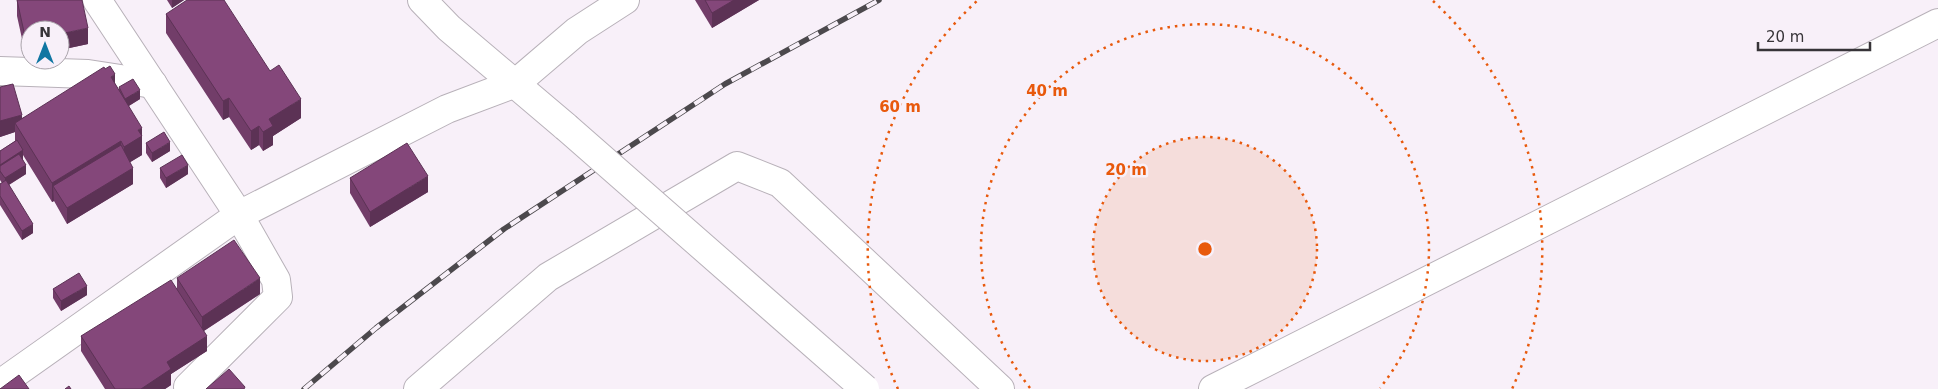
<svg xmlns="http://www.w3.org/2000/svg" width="1938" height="389" font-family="'DejaVu Sans',sans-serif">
  <rect width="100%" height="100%" fill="#f8f0f9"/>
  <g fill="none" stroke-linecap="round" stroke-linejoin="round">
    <defs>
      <g id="street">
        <polyline points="97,0 239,215 276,280 278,297 188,387"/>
        <polyline points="0,71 88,74 153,84"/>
        <polyline points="0,384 239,215 447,109 516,83"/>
        <polyline points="418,389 548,277 737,166 780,183 1000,389"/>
        <polyline points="1213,389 1938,23"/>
      </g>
      <g id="secondary">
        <polyline points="422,0 449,28 566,127"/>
        <polyline points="516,83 577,31 625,0"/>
      </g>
    </defs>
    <use href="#street" stroke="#b8b1b9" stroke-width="30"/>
    <use href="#secondary" stroke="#b8b1b9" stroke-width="30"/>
    <use href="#street" stroke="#fff" stroke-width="28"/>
    <use href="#secondary" stroke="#fff" stroke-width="28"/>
    <defs>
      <polyline id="rail" points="304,389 376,328 504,229 725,84 879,0"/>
    </defs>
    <use href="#rail" stroke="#4c494d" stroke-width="5.5"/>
    <use href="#rail" stroke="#f8f0f9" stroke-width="4" stroke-dasharray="11" stroke-linecap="butt"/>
    <defs>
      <polyline id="secondary-bridge" points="566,127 865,389"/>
    </defs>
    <use href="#secondary-bridge" stroke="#b8b1b9" stroke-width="30" stroke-linecap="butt"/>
    <use href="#secondary-bridge" stroke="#fff" stroke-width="28"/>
  </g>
  <g fill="#723d69">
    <polygon points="17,0 88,44 60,50 60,30 30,30 30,56 26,57 17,16"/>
    <polygon points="167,0 184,0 172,8"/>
    <polygon points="695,0 759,0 712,28"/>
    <polygon points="166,14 270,71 301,118 273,136 273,145 263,151 259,145 251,150 229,117 223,120 166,33"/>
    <polygon points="115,84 119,90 119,87 140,99 129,106 142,146 142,155 130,162 133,184 67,224 54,201 52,202 23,155 23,159 26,174 9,185 33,233 22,240 0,205 0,184 2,183 0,180 0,151 15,141 15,132 0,137 0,87 22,118"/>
    <polygon points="146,143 170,151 152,162 146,153"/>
    <polygon points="160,168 188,174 166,188 160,178"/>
    <polygon points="350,178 428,192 370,227 350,193"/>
    <polygon points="177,278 260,294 204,331 207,351 171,374 171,385 165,389 105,389 81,351 81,336 177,289"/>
    <polygon points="53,289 87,295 61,311 53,298"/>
  </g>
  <g fill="#5c3255">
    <polygon points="172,0 184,0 172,8"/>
    <polygon points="734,0 759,0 712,28 712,13"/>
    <polygon points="88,28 88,44 60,50 60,34"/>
    <polygon points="30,40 30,56 26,57 26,41"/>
    <polygon points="115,74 115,93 111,77"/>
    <polygon points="140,90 140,99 125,108 125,99"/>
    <polygon points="229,98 229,117 223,120 223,101"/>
    <polygon points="301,99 301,118 273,136 273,145 263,151 263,132 269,119"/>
    <polygon points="22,115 22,130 15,123 15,132 0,137 0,121"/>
    <polygon points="259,126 259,145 251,150 251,131"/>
    <polygon points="142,128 142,155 124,166 124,147 138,130"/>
    <polygon points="121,141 121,160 53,186 54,201 52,202 52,183"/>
    <polygon points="170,142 170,151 152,162 152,153"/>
    <polygon points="23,150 23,159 1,173 0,171 0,165"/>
    <polygon points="26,165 26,174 5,187 5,178"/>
    <polygon points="188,165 188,174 166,188 166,178"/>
    <polygon points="133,168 133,184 67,224 67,208"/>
    <polygon points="428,176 428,192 370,227 370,212"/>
    <polygon points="33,224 33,233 22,240 22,231"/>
    <polygon points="260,278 260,294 202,332 202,317"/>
    <polygon points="87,286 87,295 61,311 61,301"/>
    <polygon points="207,336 207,351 171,374 171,385 165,389 141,389 167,362"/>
  </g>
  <g fill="#84477a" stroke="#5c3255">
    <polygon points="17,0 82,0 88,28 60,34 60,30 30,30 30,40 26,41"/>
    <polygon points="187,0 224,0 270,71 279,65 301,99 269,119 273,126 263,132 259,126 251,131 229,98 223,101 166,14"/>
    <polygon points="705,0 734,0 712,13"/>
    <polygon points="110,66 115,74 111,77 142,128 138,130 142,136 124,147 121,141 52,183 15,123 104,67 105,69"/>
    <polygon points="133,79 140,90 125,99 119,87"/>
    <polygon points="13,84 22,115 0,121 0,87"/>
    <polygon points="164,132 170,142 152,153 146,143"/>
    <polygon points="17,140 23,150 0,165 0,151"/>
    <polygon points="407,143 428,176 370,212 350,178"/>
    <polygon points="121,145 133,168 67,208 53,186"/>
    <polygon points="19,154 26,165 5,178 0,171 0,166"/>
    <polygon points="182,155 188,165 166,178 160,168"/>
    <polygon points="6,180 33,224 22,231 0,196 0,184"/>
    <polygon points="234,240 260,278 202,317 177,278"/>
    <polygon points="79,273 87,286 61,301 53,289"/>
    <polygon points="171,280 207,336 167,362 171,369 141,389 115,389 81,336"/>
    <polygon points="229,369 245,387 244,389 206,389"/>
    <polygon points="19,375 29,389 0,389"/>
    <polygon points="69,386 71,389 65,389"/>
  </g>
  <circle cx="1205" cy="249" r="112" fill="#e8590c" fill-opacity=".12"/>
  <g fill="none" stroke="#e8590c" stroke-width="2.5" stroke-dasharray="2.5 5">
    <circle cx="1205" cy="249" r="112"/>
    <path d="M1030 388A224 224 0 1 1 1380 388"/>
    <path d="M898 389A337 337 0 0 1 977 1M1433 1A337 337 0 0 1 1512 389"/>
  </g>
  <circle cx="1205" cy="249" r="8" fill="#e8590c" stroke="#f8f0f9" stroke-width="2.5"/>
  <g font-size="15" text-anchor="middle" font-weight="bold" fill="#e8590c" stroke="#f8f0f9" stroke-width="5" stroke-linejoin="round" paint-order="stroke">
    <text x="1047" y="96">40 m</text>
    <text x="900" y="112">60 m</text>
    <text x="1126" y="175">20 m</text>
  </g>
  <g transform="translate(45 45)"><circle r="24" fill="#f8f0f9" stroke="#aba5ac"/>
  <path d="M0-4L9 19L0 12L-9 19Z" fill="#1076a2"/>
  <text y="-8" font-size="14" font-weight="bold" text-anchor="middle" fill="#373438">N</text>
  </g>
  <path d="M1758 42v8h112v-8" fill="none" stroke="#373438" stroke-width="2.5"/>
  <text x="1766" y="42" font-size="15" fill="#373438" stroke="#f8f0f9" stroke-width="4" paint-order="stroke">20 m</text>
</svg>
